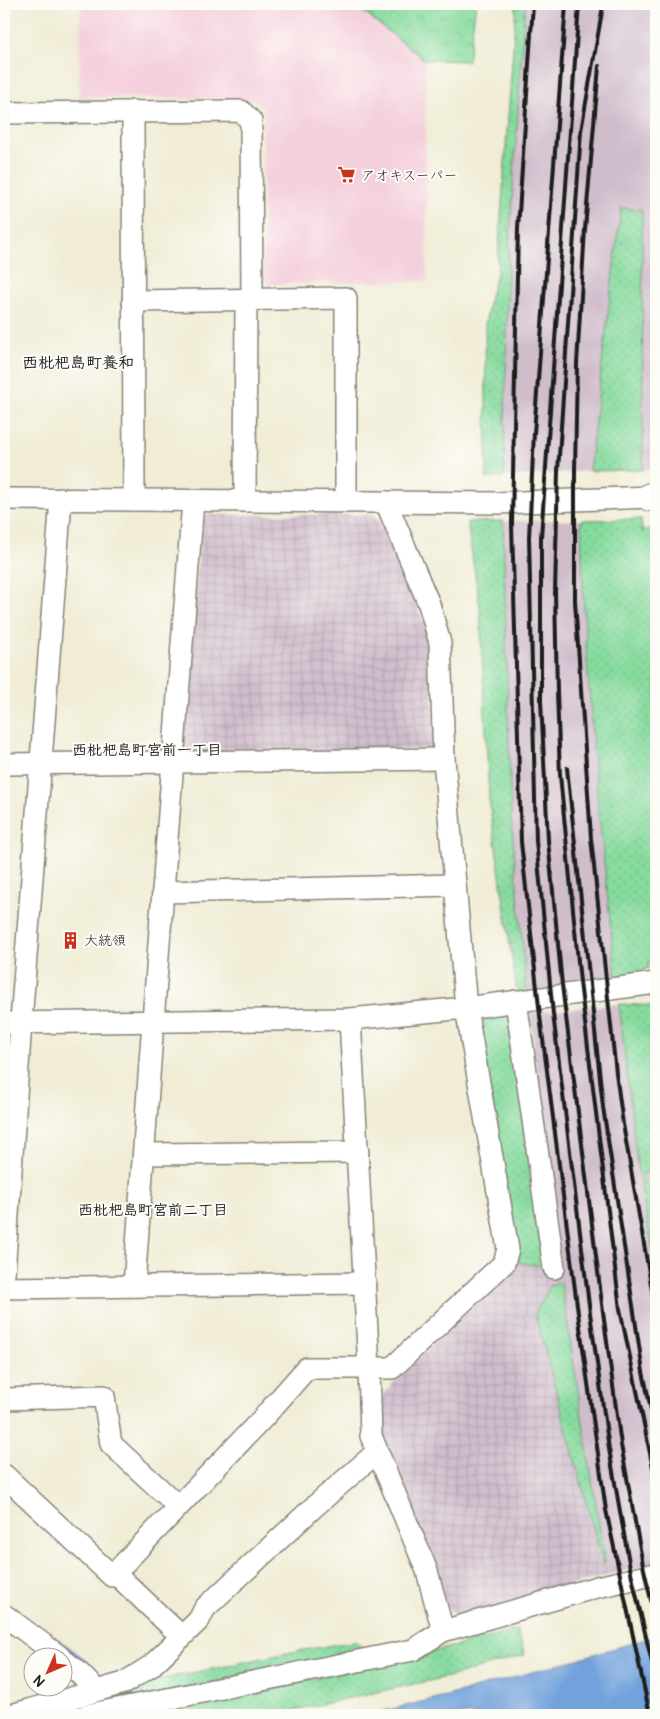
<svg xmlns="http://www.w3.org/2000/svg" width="660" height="1719" font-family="Pangolin,'Klee One',sans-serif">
  <defs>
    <pattern id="industrial-grid" width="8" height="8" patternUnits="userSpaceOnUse" patternTransform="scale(1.25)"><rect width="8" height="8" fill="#d0bdcc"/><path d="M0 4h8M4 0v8" fill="none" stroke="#b2a2af"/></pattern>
    <pattern id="grass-dots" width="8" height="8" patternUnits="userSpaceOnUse" patternTransform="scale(1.25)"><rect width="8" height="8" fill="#85da9d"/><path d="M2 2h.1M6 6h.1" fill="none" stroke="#72ba87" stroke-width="1.8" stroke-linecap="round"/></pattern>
    <pattern id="park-crowns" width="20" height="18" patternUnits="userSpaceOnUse" patternTransform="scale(1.25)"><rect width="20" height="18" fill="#85da9d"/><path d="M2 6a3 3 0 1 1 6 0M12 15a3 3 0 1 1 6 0" fill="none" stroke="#72ba87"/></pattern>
  </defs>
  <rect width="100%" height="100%" fill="#fdfcf7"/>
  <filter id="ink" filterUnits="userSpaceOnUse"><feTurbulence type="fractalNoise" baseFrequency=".02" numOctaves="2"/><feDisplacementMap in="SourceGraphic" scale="10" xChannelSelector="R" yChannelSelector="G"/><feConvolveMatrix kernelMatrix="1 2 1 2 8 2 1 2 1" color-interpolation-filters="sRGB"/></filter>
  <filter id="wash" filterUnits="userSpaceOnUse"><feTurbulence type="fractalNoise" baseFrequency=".0096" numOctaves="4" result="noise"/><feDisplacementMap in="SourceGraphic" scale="20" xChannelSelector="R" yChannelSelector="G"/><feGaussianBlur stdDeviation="1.12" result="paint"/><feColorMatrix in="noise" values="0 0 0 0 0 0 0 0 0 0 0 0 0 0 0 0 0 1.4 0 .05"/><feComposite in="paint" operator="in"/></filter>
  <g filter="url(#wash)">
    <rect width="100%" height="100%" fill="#f0ecd5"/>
    <polygon fill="#f4cfdc" points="81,4 353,4 425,60 427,281 269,284 263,277 263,108 254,99 79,97"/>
    <g fill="url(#industrial-grid)">
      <polygon points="208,515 372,515 379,519 418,607 430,641 435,741 428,749 189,754 183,747 201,522"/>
      <polygon points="518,1262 547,1267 560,1272 605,1563 608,1575 459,1616 450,1611 380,1435 379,1402 391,1385"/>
    </g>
    <g fill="#d0bdcc">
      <polygon points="516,4 656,4 656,468 653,469 589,471 504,477 487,479 485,325 490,296 497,273"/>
      <polygon points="641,519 643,531 652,528 653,523 656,521 656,960 649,961 649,968 616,979 527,993 489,800 480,609 467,522"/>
      <polygon points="619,1004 656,1006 656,1563 608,1575 605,1563 603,1563 535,1314 551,1285 561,1282 530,1013"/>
    </g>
    <g fill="url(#grass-dots)" stroke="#507b5c">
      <polygon points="516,4 525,4 508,264 504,477 487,479 485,325 490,296 497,273"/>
      <polygon points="621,208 642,210 643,470 589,471"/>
      <polygon points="641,519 642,531 653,528 656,587 656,960 649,961 649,968 616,979 595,774 584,615 581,520"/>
      <polygon points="503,521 511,818 527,993 517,993 489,800 480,609 467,522"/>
      <polygon points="619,1004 656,1006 656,1170 643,1173 645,1186 656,1184 656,1269 637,1164"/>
      <polygon points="508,1011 547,1267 518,1262 519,1256 477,1021 483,1013"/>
      <polygon points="561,1282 605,1563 603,1563 535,1314 551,1285"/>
      <path d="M 517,1630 L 525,1655 L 456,1675 L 272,1715 L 145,1715 L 142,1712 C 268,1688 394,1664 517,1630 Z"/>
      <polygon points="356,1641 364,1648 409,1644 311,1666 61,1715 29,1715 125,1687 292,1652"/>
    </g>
    <polygon fill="url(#park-crowns)" stroke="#507b5c" points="353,4 476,4 468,61 425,60"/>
    <polygon fill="#72a2dc" stroke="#475f7c" points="656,1636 656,1715 368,1715 470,1690"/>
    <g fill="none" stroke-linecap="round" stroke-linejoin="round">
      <polyline stroke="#72a2dc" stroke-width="6" points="59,1643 78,1657 105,1681"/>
    </g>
  </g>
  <g filter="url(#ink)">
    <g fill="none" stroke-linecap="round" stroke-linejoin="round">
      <defs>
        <g id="minor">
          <polyline points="133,111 134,500"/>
          <polyline points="4,113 241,111 251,121 252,299"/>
          <polyline points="133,301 346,298 346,502"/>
          <polyline points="4,499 499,503 650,497"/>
          <polyline points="245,501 246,299"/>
          <polyline points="386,502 429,604 440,643 444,759 466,1008 508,1249 504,1263 392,1368 369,1368 371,1436 427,1571 443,1631"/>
          <polyline points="4,764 444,759"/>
          <polyline points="163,892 455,885"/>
          <polyline points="516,1001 554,1268"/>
          <polyline points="4,1023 350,1019 466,1008 656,983"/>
          <polyline points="144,1154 358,1152"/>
          <polyline points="4,1274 21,1022 61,499"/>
          <polyline points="134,1286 153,1021 193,501"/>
          <polyline points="4,1288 365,1283"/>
          <polyline points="4,1399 104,1396 111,1444 178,1506"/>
          <polyline points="4,1475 112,1576 263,1418 307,1368 369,1368 350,1019"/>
          <polyline points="115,1573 182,1637"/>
          <polyline points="4,1615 59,1656"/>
          <polyline points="62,1659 75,1669 96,1690"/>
          <polyline points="11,1715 124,1683 151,1666 199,1620 205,1608 315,1506 377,1452"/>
          <polyline points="87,1715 413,1650 443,1631 597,1587 656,1574"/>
        </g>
        <polyline id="tertiary" points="650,497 656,496"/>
      </defs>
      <use href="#minor" stroke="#868478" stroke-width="24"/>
      <use href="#tertiary" stroke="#868478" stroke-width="30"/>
      <use href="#minor" stroke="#fff" stroke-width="21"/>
      <use href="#tertiary" stroke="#fff" stroke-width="28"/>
      <g stroke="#1c1c1c" stroke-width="4">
        <polyline points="533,4 518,228 512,524 521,842 540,1016 578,1313 606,1510 650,1715"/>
        <polyline points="566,4 534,433 529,538 536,841 553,1014 590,1313 609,1449 630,1568 656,1680"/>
        <polyline points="579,4 541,537 541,701 548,840 562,985 603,1312 621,1445 643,1565 656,1622"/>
        <polyline points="603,6 581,131 558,471 555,593 557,692 560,775 580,982 620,1309 656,1482"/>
        <polyline points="599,66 585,229 577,364 575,470 575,601 591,838 616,1073 623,1124 656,1313"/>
        <polyline points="567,768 603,1107 643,1372 656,1433"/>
      </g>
    </g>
  </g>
  <defs>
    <symbol id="supermarket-bare" viewBox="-9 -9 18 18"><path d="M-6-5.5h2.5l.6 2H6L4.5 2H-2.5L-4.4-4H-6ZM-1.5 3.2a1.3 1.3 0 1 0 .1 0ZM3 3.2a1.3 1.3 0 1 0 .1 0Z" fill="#c8321e" stroke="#fdfcf7" stroke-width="2.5" paint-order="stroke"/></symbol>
    <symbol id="building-bare" viewBox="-9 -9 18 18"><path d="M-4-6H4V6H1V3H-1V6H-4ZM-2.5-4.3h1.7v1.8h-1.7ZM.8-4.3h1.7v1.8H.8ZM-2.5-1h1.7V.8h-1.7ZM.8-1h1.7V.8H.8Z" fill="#c8321e" stroke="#fdfcf7" stroke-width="2.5" paint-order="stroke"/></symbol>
  </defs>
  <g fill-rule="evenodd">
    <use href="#supermarket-bare" x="334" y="162" width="25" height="25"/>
    <use href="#building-bare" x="58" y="928" width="25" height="25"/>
  </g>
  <g text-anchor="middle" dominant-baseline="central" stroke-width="4" stroke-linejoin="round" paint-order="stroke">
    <g font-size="14" fill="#1c1c1c" stroke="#fdfcf7" text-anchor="start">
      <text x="361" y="175">アオキスーパー</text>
      <text x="84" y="940">大統領</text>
    </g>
    <g font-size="15" font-weight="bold" fill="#1c1c1c" stroke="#fdfcf7">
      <text x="147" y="750">西枇杷島町宮前一丁目</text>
      <text x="153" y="1210">西枇杷島町宮前二丁目</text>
    </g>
    <g font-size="16" font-weight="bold" fill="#1c1c1c" stroke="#fdfcf7">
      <text x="78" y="363">西枇杷島町養和</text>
    </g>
  </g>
  <rect width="660" height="1719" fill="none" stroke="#fdfcf7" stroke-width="20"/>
  <g transform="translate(48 1672) rotate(225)"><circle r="24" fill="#fdfcf7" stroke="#a3a29f"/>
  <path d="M0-4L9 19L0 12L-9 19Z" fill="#c8321e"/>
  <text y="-8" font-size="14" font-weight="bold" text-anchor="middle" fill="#1c1c1c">N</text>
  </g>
</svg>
